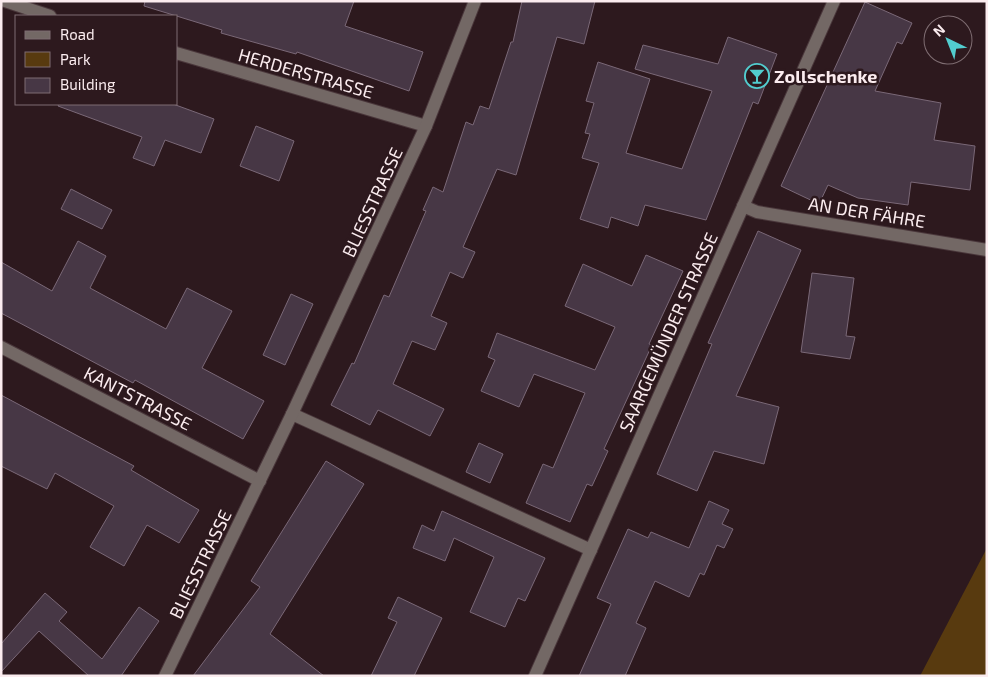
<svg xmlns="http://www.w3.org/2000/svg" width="988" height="677" font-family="'Exo 2',sans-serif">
  <rect width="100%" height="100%" fill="#2d191e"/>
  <polygon fill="#583a0f" points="987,548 987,676 920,676"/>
  <g fill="#473745" stroke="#7a6877">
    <polygon points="145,1 354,1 345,26 423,52 409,91 297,52 296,54 221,33 222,30 144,6"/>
    <polygon points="522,1 595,1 584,44 557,37 516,175 497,169 463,247 475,252 463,278 450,272 431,316 447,323 435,350 412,341 393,384 444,409 430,436 378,410 370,425 331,405 352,363 354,364 384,295 389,297 426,211 423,210 433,187 443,192 466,122 473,125 480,106 489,109 511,42 513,42"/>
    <polygon points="865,2 912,23 902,44 897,42 875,91 941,103 934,140 975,146 970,190 911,182 908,205 858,198 828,185 819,204 781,186"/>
    <polygon points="728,37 777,54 758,104 753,102 706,220 645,205 638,226 611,217 608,228 580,219 599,163 582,158 590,134 585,133 594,103 586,101 598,62 650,79 626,153 682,169 712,91 635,69 643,45 718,64"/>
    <polygon points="59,104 173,104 214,119 201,153 165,140 154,166 133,158 142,137 58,106"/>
    <polygon points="256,126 294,141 279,181 240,166"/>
    <polygon points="71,189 112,210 102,229 61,209"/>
    <polygon points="758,231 801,250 736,396 779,407 764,464 714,451 697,491 657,474 712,344 708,343"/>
    <polygon points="78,241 106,256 90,288 166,329 187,288 232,311 202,368 264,401 243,439 135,380 133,383 1,313 1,262 52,291"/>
    <polygon points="646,255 683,271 649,344 652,345 604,449 608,451 592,486 587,484 570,522 526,503 543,464 553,468 585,393 534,374 519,407 481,391 495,360 488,357 497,333 595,370 615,327 565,306 583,264 632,286"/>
    <polygon points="812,273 854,278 846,336 855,337 850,359 801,352"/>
    <polygon points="291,294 313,304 285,365 263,355"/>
    <polygon points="1,395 134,466 131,470 199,510 179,543 147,525 124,566 90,547 114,506 55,473 47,489 1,466"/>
    <polygon points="479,443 503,454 490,483 466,472"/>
    <polygon points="326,461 364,484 270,634 324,676 193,676 260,587 251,581"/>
    <polygon points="709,501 729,510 722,524 733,529 724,548 717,545 704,575 700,573 689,597 655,581 636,623 646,628 625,676 579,676 611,604 597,598 628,529 648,538 651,532 689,548"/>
    <polygon points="442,511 545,558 525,601 518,598 505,627 470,612 494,557 454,538 445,561 413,548 422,525 434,531"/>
    <polygon points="45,593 67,612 59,621 102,659 139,607 159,621 121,676 89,676 39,631 1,672 1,644"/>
    <polygon points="398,597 442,618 414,676 371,676 397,622 388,618"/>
  </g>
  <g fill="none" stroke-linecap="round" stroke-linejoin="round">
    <defs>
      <g id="street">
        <polyline points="5,1 50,16"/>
        <polyline points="176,53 426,126"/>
        <polyline points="743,206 757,212 987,250"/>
        <polyline points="1,347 260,481"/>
        <polyline points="292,414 591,550"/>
        <polyline points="165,676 292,414 426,126 475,1"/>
        <polyline points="535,676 834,1"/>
      </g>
    </defs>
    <use href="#street" stroke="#4a373b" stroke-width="14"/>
    <use href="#street" stroke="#736865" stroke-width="12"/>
  </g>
  <defs>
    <symbol id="bar-ring" viewBox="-11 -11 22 22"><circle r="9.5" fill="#2d191e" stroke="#52cdcf" stroke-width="1.5"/><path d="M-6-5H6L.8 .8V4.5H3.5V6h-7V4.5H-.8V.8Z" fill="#52cdcf"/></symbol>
  </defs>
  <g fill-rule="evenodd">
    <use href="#bar-ring" x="743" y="62" width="28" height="28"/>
  </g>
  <g text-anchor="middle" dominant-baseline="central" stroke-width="5" stroke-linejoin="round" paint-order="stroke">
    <g font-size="18" fill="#fbecef" stroke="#2d191e">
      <text transform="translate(306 73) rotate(16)">HERDERSTRASSE</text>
      <text transform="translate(372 202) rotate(-65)">BLIESSTRASSE</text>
      <text transform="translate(867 212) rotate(9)">AN DER FÄHRE</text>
      <text transform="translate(668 332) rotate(-66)">SAARGEMÜNDER STRASSE</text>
      <text transform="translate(138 398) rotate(27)">KANTSTRASSE</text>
      <text transform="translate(200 564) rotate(-64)">BLIESSTRASSE</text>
    </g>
    <g font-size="18" font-weight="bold" fill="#fbecef" stroke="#2d191e" text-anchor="start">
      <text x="774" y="76">Zollschenke</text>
    </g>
  </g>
  <rect width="988" height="677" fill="none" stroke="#fbecef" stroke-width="5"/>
  <rect x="15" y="15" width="162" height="90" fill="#2d191e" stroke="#7f6d72"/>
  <rect x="25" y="31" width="25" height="8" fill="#736865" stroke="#7f6d72"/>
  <text x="60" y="40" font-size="15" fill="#fbecef">Road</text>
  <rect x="25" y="52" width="25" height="15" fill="#583a0f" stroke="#7f6d72"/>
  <text x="60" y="65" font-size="15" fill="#fbecef">Park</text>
  <rect x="25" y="78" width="25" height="15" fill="#473745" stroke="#7f6d72"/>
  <text x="60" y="90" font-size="15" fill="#fbecef">Building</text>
  <g transform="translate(948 40) rotate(317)"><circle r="24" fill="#2d191e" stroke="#7f6d72"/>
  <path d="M0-4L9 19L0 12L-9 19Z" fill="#52cdcf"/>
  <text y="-8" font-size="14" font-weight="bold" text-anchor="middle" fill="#fbecef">N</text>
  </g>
</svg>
